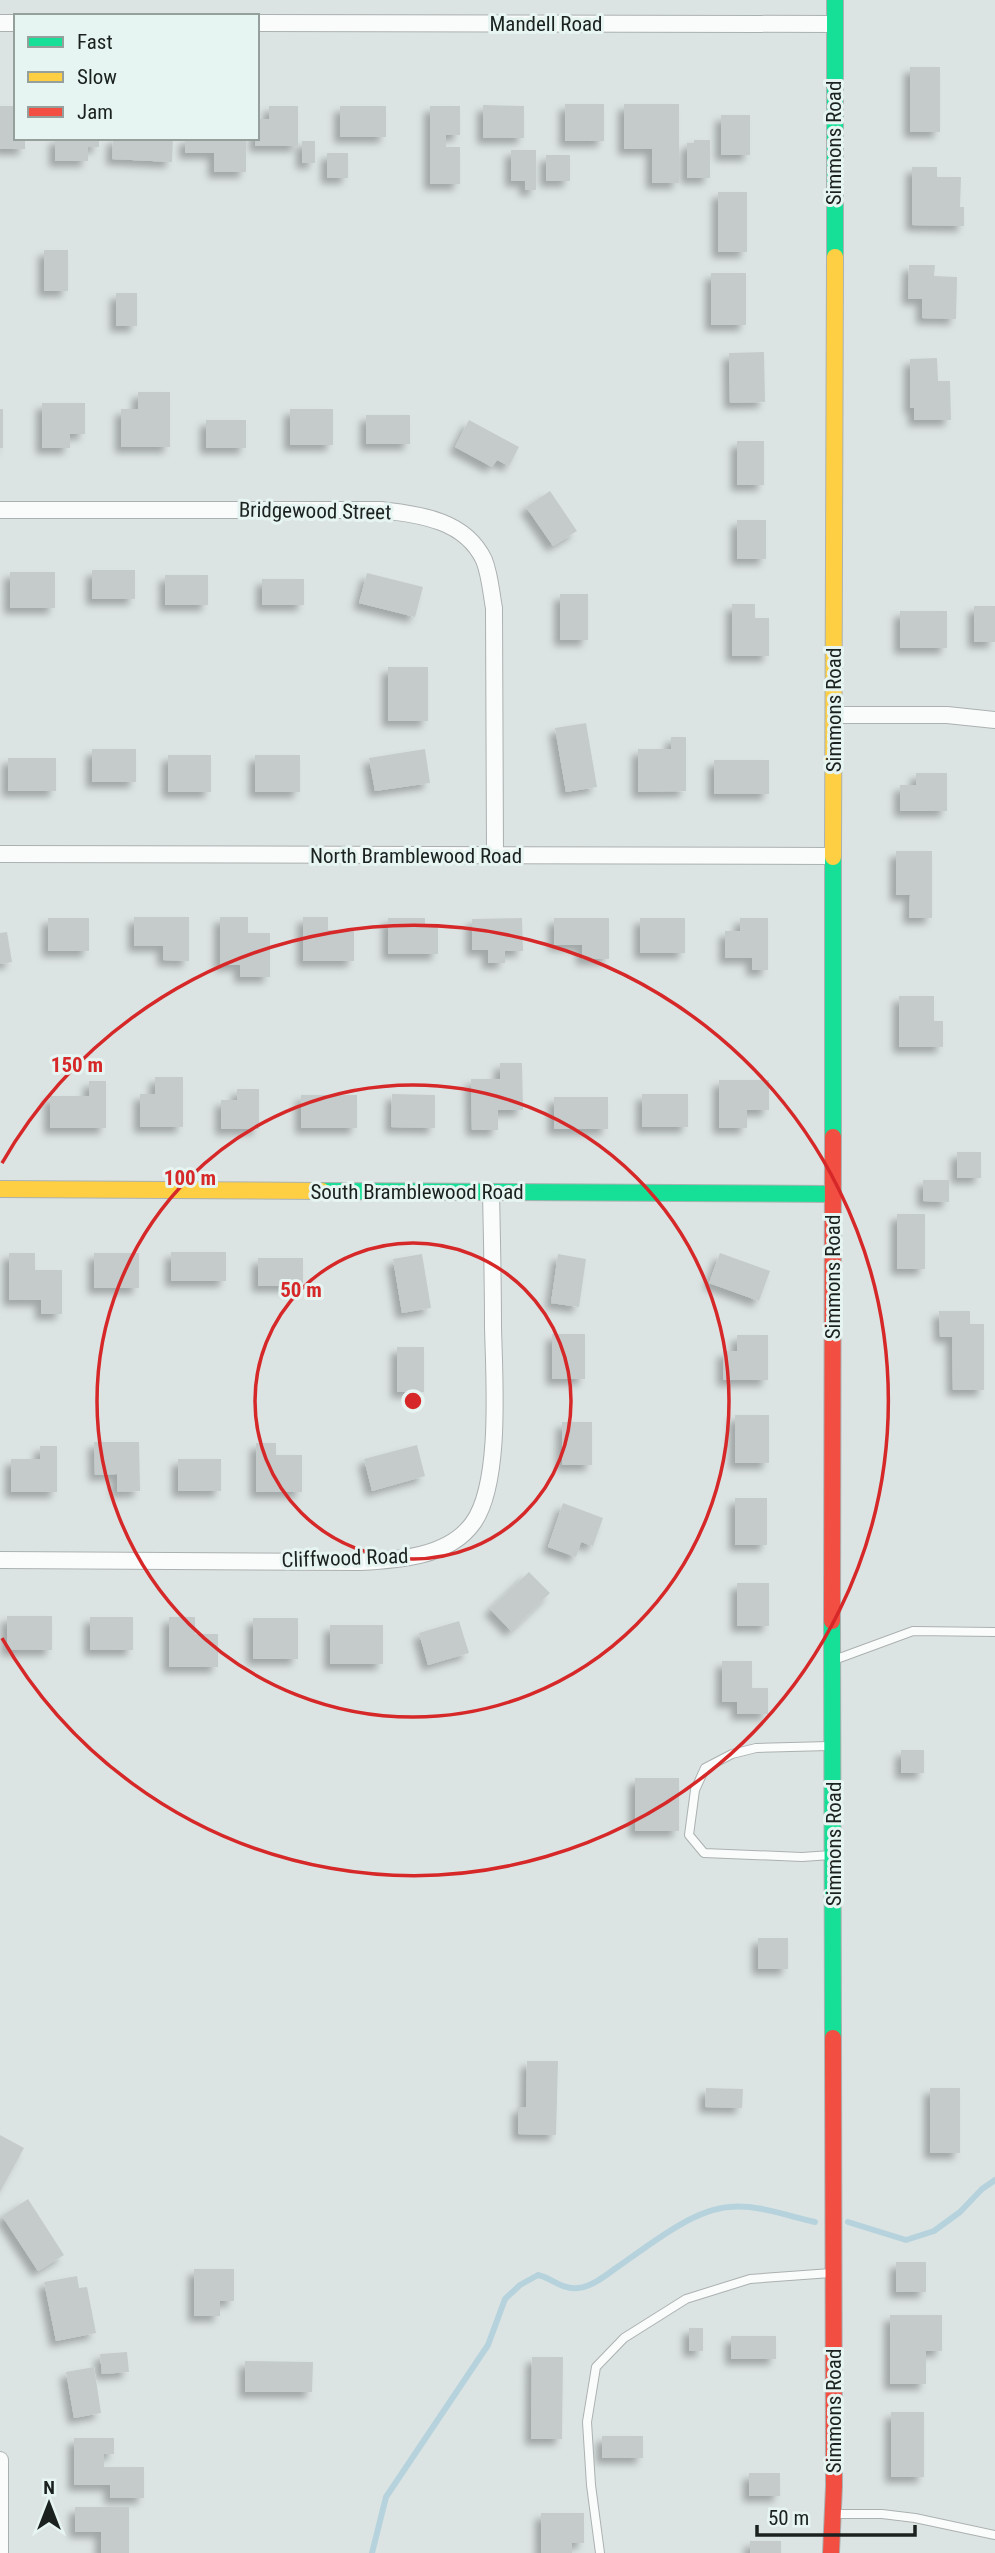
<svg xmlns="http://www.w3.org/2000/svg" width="995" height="2553" font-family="'Roboto Condensed',sans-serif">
  <defs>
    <filter id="shadow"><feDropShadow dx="-6" dy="6" stdDeviation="3.5" flood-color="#0004"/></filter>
  </defs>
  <rect width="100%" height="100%" fill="#dce4e3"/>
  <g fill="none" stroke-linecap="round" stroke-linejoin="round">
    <g stroke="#b6d3dd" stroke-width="6">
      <polyline points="848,2222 906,2240 934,2231 960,2212 982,2189 995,2180"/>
      <path d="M 372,2553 L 386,2497 L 488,2345 L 505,2299 L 520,2285 L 538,2275 C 552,2278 562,2290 578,2288 C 591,2287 605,2276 616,2268 C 647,2247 691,2210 729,2207 C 757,2204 788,2216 815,2222"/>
    </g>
  </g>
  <g fill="#c5cbcb" filter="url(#shadow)">
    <rect x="910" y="67" width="30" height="65"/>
    <rect x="565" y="104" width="39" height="37"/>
    <polygon points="624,104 679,104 679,183 652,183 652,149 624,149"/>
    <polygon points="483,105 524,106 524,138 483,138"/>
    <polygon points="0,106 16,106 16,138 25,138 25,149 0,149"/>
    <polygon points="269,106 298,106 298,146 255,146 257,119 269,119"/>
    <rect x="340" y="106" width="46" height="31"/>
    <polygon points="430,106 460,106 460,135 446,135 446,147 460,147 460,184 430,184"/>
    <rect x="721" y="115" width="29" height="40"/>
    <polygon points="55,138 99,138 99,147 88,147 88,161 55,161"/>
    <polygon points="113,138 173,138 172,162 112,159"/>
    <polygon points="185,138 246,138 246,172 214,172 214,153 185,153"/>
    <polygon points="694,140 710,140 710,178 687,178 687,143 694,143"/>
    <rect x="302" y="141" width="13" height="22"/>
    <polygon points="511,150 536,150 536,190 525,190 525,181 511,181"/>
    <rect x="327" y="153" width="21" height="25"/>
    <rect x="546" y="155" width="24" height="26"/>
    <polygon points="912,167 937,167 937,177 961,177 960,207 964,207 964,226 912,225"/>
    <rect x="718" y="192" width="29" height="60"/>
    <rect x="44" y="250" width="24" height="41"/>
    <polygon points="909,265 935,265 934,276 957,277 956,319 922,318 922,299 908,299"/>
    <rect x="711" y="273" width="35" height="52"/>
    <rect x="116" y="293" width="21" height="33"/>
    <polygon points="764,352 765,402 730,403 729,353"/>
    <polygon points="937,358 938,381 950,381 951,420 914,420 914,408 910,408 910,359"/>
    <polygon points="138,392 170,392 170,447 121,447 121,409 138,409"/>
    <polygon points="42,403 85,403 85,434 70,434 70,448 42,448"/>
    <rect x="0" y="409" width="3" height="39"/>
    <rect x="290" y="409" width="43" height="36"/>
    <rect x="366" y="415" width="44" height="29"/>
    <rect x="206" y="420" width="40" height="28"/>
    <polygon points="469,420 519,447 509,466 497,460 492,467 455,447"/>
    <rect x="737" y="441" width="27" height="44"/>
    <polygon points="550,491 577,531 553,546 526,507"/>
    <rect x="737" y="520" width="29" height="39"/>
    <rect x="92" y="570" width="43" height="29"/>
    <rect x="10" y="572" width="45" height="36"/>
    <polygon points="367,573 423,587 415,617 359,603"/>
    <rect x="165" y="575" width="43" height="30"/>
    <rect x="262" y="579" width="42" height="26"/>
    <rect x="560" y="594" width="28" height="46"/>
    <polygon points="732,604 755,604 755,618 769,618 769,656 732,656"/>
    <rect x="974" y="606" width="21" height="36"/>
    <rect x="900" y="611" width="47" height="37"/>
    <rect x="388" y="667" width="40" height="54"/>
    <polygon points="586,723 597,787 566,792 555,728"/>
    <polygon points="671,737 686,737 686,791 638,792 638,749 671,749"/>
    <rect x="92" y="749" width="44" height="33"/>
    <polygon points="425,749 430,783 375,791 369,758"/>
    <rect x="168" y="755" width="43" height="37"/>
    <rect x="255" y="755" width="45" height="37"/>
    <rect x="8" y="758" width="48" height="33"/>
    <rect x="714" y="760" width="55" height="34"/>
    <polygon points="916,773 947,773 947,811 900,811 900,785 916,785"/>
    <polygon points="896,851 932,851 932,918 909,918 910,895 896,895"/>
    <polygon points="134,917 189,917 189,961 163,960 163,946 134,946"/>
    <polygon points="220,917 248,917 248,933 270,933 270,977 240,977 240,965 220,965"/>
    <polygon points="303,917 328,917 328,930 354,930 354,961 303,961"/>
    <rect x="48" y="918" width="41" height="33"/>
    <polygon points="388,918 425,918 425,925 438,925 438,954 388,954"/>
    <polygon points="522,918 523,951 505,951 505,963 488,963 488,950 472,950 472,919"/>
    <polygon points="554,918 609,918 609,959 582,959 582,945 554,945"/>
    <rect x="640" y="918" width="45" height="35"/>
    <polygon points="740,918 768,918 768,970 752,970 752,958 725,958 725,931 740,931"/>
    <polygon points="7,932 12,962 0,964 0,933"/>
    <polygon points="899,996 934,996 934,1021 943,1021 943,1047 899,1047"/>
    <polygon points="500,1063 522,1063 523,1110 498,1110 498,1130 472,1130 471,1079 500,1079"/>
    <polygon points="155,1077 183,1077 183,1127 140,1127 140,1094 155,1094"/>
    <polygon points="719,1080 769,1080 769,1110 747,1110 747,1128 719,1128"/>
    <polygon points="89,1081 106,1081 106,1128 50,1128 50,1096 89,1096"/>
    <polygon points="237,1089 259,1089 259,1129 221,1129 221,1100 237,1100"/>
    <polygon points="392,1094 435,1095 435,1128 391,1127"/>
    <rect x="642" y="1094" width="46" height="33"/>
    <rect x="301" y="1095" width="56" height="33"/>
    <rect x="554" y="1097" width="54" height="32"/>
    <rect x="957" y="1152" width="24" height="26"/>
    <polygon points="923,1180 949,1180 949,1202 923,1201"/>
    <rect x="897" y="1214" width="28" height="55"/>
    <rect x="171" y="1252" width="55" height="29"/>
    <polygon points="9,1253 35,1253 35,1270 62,1270 62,1314 41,1314 41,1300 9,1300"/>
    <rect x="94" y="1253" width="45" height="35"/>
    <polygon points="720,1253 770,1271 759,1301 709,1283"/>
    <polygon points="422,1254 431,1308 402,1313 393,1259"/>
    <polygon points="558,1254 586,1259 579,1307 551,1303"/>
    <rect x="258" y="1258" width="45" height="28"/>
    <polygon points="939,1311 970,1311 970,1324 984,1324 984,1390 953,1390 952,1337 940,1337"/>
    <rect x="552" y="1334" width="33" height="45"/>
    <polygon points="737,1335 768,1335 768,1380 723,1380 723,1351 737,1351"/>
    <rect x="397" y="1347" width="27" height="45"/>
    <rect x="735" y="1415" width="34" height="48"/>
    <rect x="562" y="1422" width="30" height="43"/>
    <polygon points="94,1442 139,1442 140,1491 117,1492 117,1474 95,1475"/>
    <polygon points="256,1443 276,1443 276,1455 302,1455 302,1492 256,1492"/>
    <polygon points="417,1445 425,1476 372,1491 364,1459"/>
    <polygon points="40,1446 57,1446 57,1492 11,1492 11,1459 40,1459"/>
    <rect x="178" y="1459" width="43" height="32"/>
    <rect x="735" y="1498" width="32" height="47"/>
    <polygon points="563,1503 603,1518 593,1546 581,1542 576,1557 548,1547"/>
    <polygon points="529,1572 550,1593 511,1631 490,1609"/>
    <rect x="737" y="1583" width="32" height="43"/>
    <rect x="7" y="1616" width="45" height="34"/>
    <rect x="90" y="1617" width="43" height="33"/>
    <polygon points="169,1617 195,1617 195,1634 218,1634 218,1667 169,1667"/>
    <rect x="253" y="1618" width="45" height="41"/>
    <polygon points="459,1621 469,1653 428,1665 419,1633"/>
    <rect x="330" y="1625" width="53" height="39"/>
    <polygon points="722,1661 752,1661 752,1688 768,1688 768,1714 737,1714 737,1702 722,1702"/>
    <rect x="901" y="1750" width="23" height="23"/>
    <rect x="635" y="1778" width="44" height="53"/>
    <rect x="758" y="1938" width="30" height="31"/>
    <polygon points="527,2061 558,2061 556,2135 518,2134 518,2107 526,2107"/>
    <polygon points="706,2088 743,2089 742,2108 705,2107"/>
    <rect x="930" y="2088" width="30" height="65"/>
    <polygon points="0,2135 24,2148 0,2192"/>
    <polygon points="28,2199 64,2255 38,2271 2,2216"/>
    <rect x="896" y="2262" width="30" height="30"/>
    <polygon points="194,2269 234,2269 234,2301 220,2301 220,2316 194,2316"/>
    <polygon points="77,2276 79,2288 87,2287 96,2333 56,2341 44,2282"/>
    <polygon points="890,2315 942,2315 942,2351 926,2351 926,2384 890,2384"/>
    <rect x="689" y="2328" width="14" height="23"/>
    <rect x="731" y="2336" width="45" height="23"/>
    <polygon points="127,2352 129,2372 102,2374 100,2354"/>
    <polygon points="532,2357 563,2357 562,2439 531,2439"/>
    <polygon points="245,2361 313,2362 312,2392 245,2392"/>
    <polygon points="94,2367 101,2413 74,2418 66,2372"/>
    <rect x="891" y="2412" width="33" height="65"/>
    <rect x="602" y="2436" width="41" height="22"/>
    <polygon points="74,2438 114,2438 114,2454 104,2454 104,2467 144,2467 144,2498 110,2498 110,2485 74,2485"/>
    <rect x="749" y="2473" width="31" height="23"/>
    <polygon points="75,2507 129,2507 129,2553 101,2553 101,2532 75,2532"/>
    <polygon points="541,2513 584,2513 584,2543 572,2543 572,2553 541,2553"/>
    <rect x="750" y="2541" width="31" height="12"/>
  </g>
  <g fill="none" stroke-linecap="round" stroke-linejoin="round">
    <defs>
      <g id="lane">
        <polyline points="834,1660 913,1631 995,1632"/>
        <polyline points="829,1746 756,1748 732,1754 705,1768 695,1790 689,1835 704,1853 802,1857 831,1855"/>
        <polyline points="836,2514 882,2514 915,2518 995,2535"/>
        <polyline points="600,2553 591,2485 587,2422 596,2367 624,2338 686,2299 750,2279 831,2273"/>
      </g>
      <g id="street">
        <polyline points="0,23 16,23"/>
        <polyline points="257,23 835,24"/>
        <path d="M 0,510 L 381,510 C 421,515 465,520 484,560 C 490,575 491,592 494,608 L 495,855"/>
        <polyline points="834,715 947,715 995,720"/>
        <polyline points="0,854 833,856"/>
        <path d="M 0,1560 L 360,1562 C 398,1560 449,1557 473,1523 C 502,1483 494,1376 493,1327 C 493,1282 492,1238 491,1193"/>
        <polyline points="0,2460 0,2553"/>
      </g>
      <g id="fast">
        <polyline points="835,257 835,0"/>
        <polyline points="833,1137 833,857"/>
        <polyline points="322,1191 833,1194"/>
        <polyline points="832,1621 833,2038"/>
      </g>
      <g id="slow">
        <polyline points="833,857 835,257"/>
        <polyline points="0,1189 322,1191"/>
      </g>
      <g id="jam">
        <polyline points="832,1621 833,1137"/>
        <polyline points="831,2553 834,2486 833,2038"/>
      </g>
    </defs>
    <use href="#lane" stroke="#abb1b0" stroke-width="10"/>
    <use href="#street" stroke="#abb1b0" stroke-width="18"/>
    <use href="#fast" stroke="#abb1b0" stroke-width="18"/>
    <use href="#slow" stroke="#abb1b0" stroke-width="18"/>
    <use href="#jam" stroke="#abb1b0" stroke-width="18"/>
    <use href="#lane" stroke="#fafbfb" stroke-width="8"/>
    <use href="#street" stroke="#fafbfb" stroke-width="16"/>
    <use href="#fast" stroke="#16e098" stroke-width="16"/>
    <use href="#slow" stroke="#ffcf43" stroke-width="16"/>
    <use href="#jam" stroke="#f24e42" stroke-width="16"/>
  </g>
  <g fill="none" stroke="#d62828" stroke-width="3.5">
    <circle cx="413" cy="1401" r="158"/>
    <circle cx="413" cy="1401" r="316"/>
    <path d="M2 1163A475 475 0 1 1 2 1638"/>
  </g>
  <g text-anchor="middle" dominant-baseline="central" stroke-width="6" stroke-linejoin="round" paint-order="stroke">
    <g font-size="21" fill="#1b211f" stroke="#e6f5f1">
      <text x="546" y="24">Mandell Road</text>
      <text transform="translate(834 143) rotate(-90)">Simmons Road</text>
      <text transform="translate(315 511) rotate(1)">Bridgewood Street</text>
      <text transform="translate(834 710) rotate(-90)">Simmons Road</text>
      <text x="416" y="856">North Bramblewood Road</text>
      <text x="417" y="1192">South Bramblewood Road</text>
      <text transform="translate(833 1277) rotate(-90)">Simmons Road</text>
      <text transform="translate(345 1558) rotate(-2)">Cliffwood Road</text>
      <text transform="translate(834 1844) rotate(-90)">Simmons Road</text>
      <text transform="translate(834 2411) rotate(-90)">Simmons Road</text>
    </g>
  </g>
  <circle cx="413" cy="1401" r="10" fill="#d62828" stroke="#e6f5f1" stroke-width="3.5"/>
  <g font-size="21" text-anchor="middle" font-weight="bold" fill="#d62828" stroke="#e6f5f1" stroke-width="6" stroke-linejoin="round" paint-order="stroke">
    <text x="77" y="1072">150 m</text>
    <text x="190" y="1185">100 m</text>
    <text x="301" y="1297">50 m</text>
  </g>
  <rect x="14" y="14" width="245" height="126" fill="#e6f5f1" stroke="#95a09d" stroke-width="2"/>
  <rect x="28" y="37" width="35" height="10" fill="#16e098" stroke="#95a09d" stroke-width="2"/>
  <text x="77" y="49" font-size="21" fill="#1b211f">Fast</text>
  <rect x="28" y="72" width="35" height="10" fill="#ffcf43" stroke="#95a09d" stroke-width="2"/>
  <text x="77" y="84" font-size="21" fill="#1b211f">Slow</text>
  <rect x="28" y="107" width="35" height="10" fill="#f24e42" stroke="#95a09d" stroke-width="2"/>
  <text x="77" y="119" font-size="21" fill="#1b211f">Jam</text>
  <g transform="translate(49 2504)" stroke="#e6f5f1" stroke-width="5" paint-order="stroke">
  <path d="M0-5L12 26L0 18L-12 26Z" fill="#1b211f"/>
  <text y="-10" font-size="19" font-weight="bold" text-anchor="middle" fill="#1b211f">N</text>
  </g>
  <path d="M757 2525v10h158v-10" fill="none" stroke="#1b211f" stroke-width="3.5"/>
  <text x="768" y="2525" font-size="21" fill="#1b211f" stroke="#e6f5f1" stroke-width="5" paint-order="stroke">50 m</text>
</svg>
